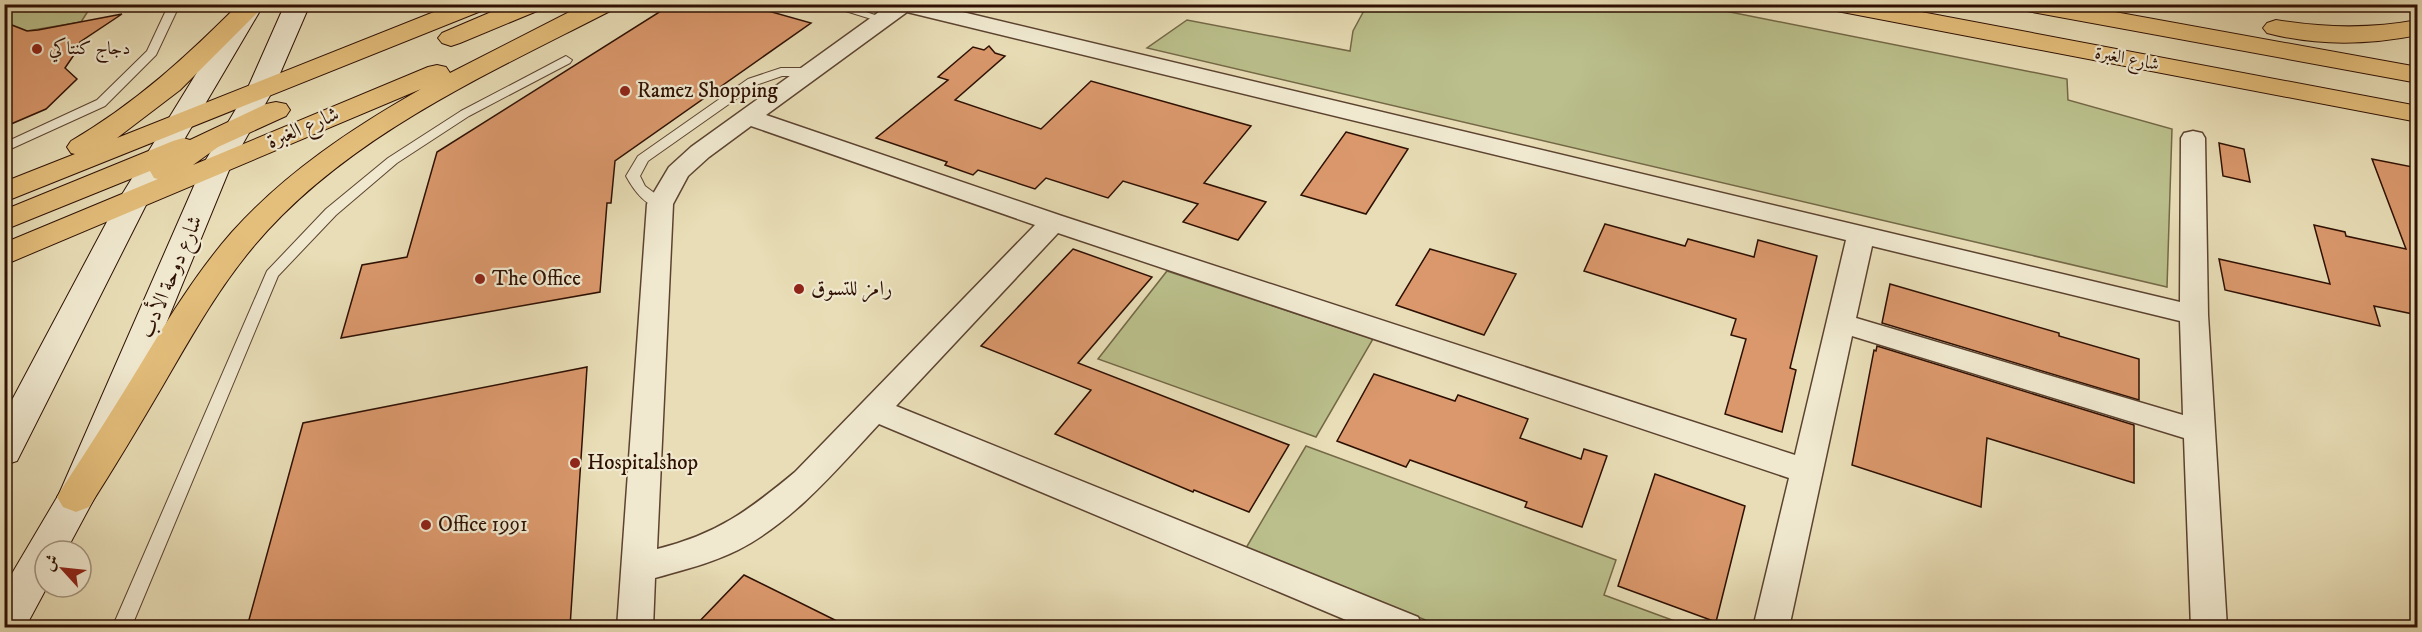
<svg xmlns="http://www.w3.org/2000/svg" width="2422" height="632" font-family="'IM FELL DW Pica',Amiri,serif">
  <rect width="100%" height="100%" fill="#e8ddb6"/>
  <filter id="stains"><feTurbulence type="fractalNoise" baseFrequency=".00333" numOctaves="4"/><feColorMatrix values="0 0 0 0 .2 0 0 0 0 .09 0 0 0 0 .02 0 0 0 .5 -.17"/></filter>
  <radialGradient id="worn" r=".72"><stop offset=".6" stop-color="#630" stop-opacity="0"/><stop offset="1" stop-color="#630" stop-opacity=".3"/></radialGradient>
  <g fill="#babf8b" stroke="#746847" stroke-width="1.5">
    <polygon points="1690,4 2067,79 2068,100 2172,129 2167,287 1147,48 1187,20 1350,51 1353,31 1367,5"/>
    <polygon points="4,5 92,5 81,22 27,31 5,22"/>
    <polygon points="1167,271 1373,339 1316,437 1098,359"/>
    <polygon points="1306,446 1616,560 1604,595 1691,627 1443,627 1246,548"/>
  </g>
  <g fill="#da986c" stroke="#2e1003" stroke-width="1.5">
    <polygon points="672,4 743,4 811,23 615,161 611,203 607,203 600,292 341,338 362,265 407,257 437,152"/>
    <polygon points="122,14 80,42 78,49 65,68 77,79 46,109 4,127 4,22 27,31 38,30"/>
    <polygon points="989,46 995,53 1005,56 955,100 1041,129 1091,81 1251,126 1204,183 1266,202 1238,240 1183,222 1198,204 1123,181 1108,198 1046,178 1035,189 978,170 973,175 945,165 947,162 876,138 948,80 938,77 973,47 984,50"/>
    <polygon points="1346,132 1408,149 1366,214 1301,195"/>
    <polygon points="2219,143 2244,149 2250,182 2223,176"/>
    <polygon points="2372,159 2418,168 2418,315 2374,306 2380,326 2225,290 2219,259 2330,284 2314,225 2345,232 2346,236 2406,249"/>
    <polygon points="1605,224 1685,246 1688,239 1754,257 1758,240 1817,256 1790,368 1796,370 1782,432 1725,414 1746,339 1731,335 1736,319 1584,271"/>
    <polygon points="1073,249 1152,277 1078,363 1289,445 1249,512 1194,490 1193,492 1055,434 1091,390 981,346"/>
    <polygon points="1430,249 1516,274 1484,335 1396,305"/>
    <polygon points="1890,284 2059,333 2059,336 2139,359 2139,400 1882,323"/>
    <polygon points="1877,346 2134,425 2134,483 1987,438 1981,507 1852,465 1874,350 1876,351"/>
    <polygon points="587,367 570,627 247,627 303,423"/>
    <polygon points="1374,374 1455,401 1458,395 1528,419 1520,438 1581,459 1584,449 1607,456 1582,527 1525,507 1527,502 1410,460 1406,467 1337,441"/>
    <polygon points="1655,474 1745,506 1716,622 1618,586"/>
    <polygon points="744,575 849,627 694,627"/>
  </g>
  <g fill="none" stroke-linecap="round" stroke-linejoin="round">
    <defs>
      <g id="lane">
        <polygon points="169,4 180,4 156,55 105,106 4,152 4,143 97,100 147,51"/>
        <polygon points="823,4 842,4 887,19 881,22"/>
        <polygon points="566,56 572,60 570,63 469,116 397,163 336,215 278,276 131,628 112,628 267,271 326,209 388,158 461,111"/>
        <path d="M 781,68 L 807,68 L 813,72 L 807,76 L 782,76 L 756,85 L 648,161 L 640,176 L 645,186 L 665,201 L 667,204 L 665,207 C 648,211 633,189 626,176 L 638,156 L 748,79 Z"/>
      </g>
      <path id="street" d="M 890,4 L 929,4 L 2180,302 L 2181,138 L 2184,133 L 2193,131 L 2202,133 L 2205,138 L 2208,315 L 2227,628 L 2191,628 L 2184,438 L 1852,336 L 1789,628 L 1753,628 L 1789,478 L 1058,233 L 896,406 L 1418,617 L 1423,628 L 1365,628 L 879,424 C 837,469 794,521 738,550 C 712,563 683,570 655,578 L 653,628 L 617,628 L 647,204 L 669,167 L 691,147 ZM 907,12 L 1846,240 L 1795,455 L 1062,216 L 766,115 ZM 751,126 L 1035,225 L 795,472 C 748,511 717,534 657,549 L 673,204 L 688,176 L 709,157 ZM 1872,246 L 2180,321 L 2183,415 L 1856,318 Z"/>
      <g id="secondary">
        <polygon points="239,4 264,4 148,201 17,461 4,465 4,415 118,201"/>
        <polygon points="285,4 310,4 272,92 232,163 95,497 66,551 45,551 47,587 25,628 4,628 4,587 59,494 204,163 246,92"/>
      </g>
      <g id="primary">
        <path d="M 239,4 L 260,4 L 262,8 L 180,90 L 117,138 L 454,4 L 489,4 L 486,9 L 4,202 L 4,182 L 75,154 L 71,153 L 67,147 L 71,141 C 135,104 187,56 239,4 Z"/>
        <polygon points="510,4 545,4 542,9 460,43 451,46 442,43 438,38 442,33"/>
        <path d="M 585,4 L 617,4 L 614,9 C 488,74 346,136 253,247 C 217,290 190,339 162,387 C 138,428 114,468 89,507 L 76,512 L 63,507 L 57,497 L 63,487 C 89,447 114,408 139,367 C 167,321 196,273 232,232 C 285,173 352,128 421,89 L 4,265 L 4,243 L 158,179 L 154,178 L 150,171 L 4,230 L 4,210 L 173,141 L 183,138 L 190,140 L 266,104 L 276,102 L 286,104 L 290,110 L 286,116 L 218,147 L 193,165 L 428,67 L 437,65 L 446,67 L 450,73 Z"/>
        <polygon points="1825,4 1879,4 2418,106 2418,122 1837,11 1828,9"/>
        <polygon points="2015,4 2071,4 2418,67 2418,83 2027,11 2018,9"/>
        <path d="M 2276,20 C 2324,28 2370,29 2418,20 L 2418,35 C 2368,45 2316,46 2267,33 L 2263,28 L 2267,23 Z"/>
      </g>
    </defs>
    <use href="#lane" stroke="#5c4330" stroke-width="2"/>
    <use href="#street" stroke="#5c4330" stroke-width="3"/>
    <use href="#secondary" stroke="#2e1003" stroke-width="2"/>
    <use href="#primary" stroke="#2e1003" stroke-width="2"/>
    <use href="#lane" fill="#f0e9d0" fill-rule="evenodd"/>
    <use href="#street" fill="#f0e9d0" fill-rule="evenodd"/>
    <use href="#secondary" fill="#f0e9d0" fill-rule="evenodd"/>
    <use href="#primary" fill="#e4be7b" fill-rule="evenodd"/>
  </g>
  <g fill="#8f2418" stroke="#f0e9d0" stroke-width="2">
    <circle cx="37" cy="49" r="6"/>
    <circle cx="625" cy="91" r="6"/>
    <circle cx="480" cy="279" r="6"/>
    <circle cx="799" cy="289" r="6"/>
    <circle cx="575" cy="463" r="6"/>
    <circle cx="426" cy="525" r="6"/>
  </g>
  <g text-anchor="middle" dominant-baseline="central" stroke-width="4.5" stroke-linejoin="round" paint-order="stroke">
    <g font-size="18" fill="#2e1003" stroke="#f0e9d0" text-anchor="start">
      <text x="49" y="49">دجاج كنتاكي</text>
    </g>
    <g font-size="18" fill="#2e1003" stroke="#f0e9d0">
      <text transform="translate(2127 59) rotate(11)">شارع الغبرة</text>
    </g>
    <g font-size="21" fill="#2e1003" stroke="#f0e9d0" text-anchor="start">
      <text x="637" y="91">Ramez Shopping</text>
      <text x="492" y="279">The Office</text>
      <text x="811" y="289">رامز للتسوق</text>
      <text x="587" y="463">Hospitalshop</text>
      <text x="438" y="525">Office 1991</text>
    </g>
    <g font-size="21" fill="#2e1003" stroke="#f0e9d0">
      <text transform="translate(303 128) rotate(-23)">شارع الغبرة</text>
      <text transform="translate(171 277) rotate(-67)">شارع دوحة الأدب</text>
    </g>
  </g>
  <rect width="2422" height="632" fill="none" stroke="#e8ddb6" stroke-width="24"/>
  <rect x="6" y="6" width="2410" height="620" fill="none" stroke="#2e1003" stroke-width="3"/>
  <rect x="12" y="12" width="2398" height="608" fill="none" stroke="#2e1003" stroke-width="1.5"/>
  <g transform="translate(63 569) rotate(297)"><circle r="28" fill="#f0e9d0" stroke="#a2927e" stroke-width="1.5"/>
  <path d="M0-4.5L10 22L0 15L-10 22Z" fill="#8f2418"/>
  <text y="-9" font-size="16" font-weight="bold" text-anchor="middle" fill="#2e1003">ش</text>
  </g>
  <rect width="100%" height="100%" filter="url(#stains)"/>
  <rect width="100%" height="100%" fill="url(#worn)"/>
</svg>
